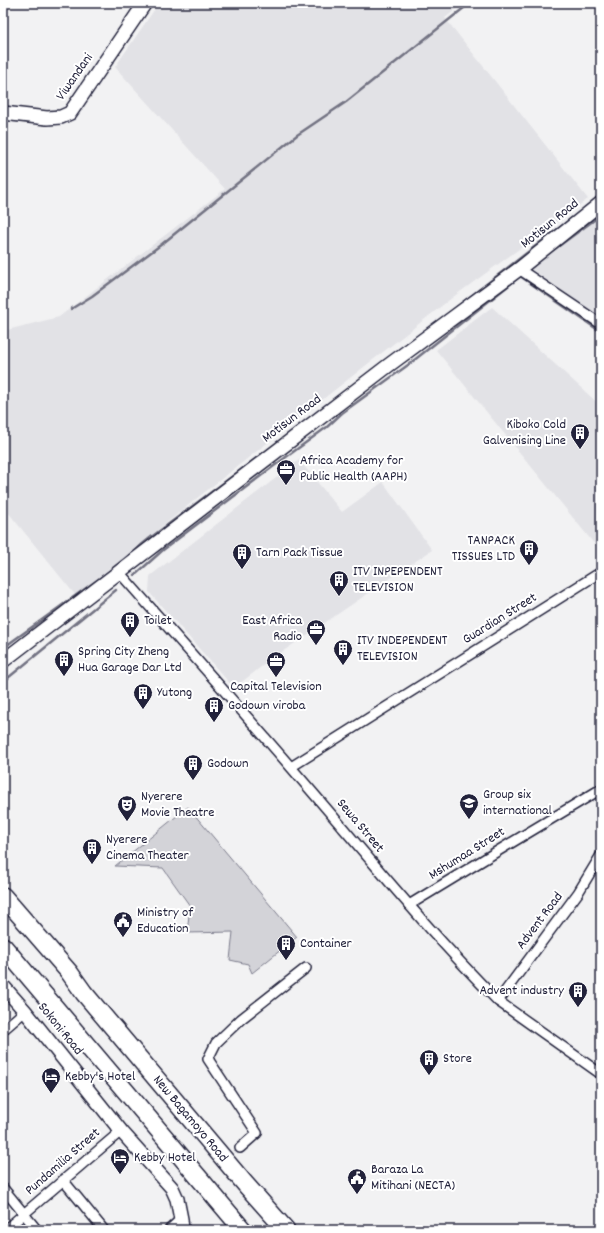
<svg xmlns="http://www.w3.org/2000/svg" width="604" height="1233" font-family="Dekko,sans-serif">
  <rect width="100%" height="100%" fill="#f2f2f3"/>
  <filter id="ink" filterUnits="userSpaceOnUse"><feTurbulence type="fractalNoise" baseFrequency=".025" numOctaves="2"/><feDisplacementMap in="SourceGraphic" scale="8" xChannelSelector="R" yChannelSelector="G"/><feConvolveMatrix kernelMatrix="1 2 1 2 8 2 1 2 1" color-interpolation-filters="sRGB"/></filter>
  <g filter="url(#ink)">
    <g fill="#e2e2e6">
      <polygon points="159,3 464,3 445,18 588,199 453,297 201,495 76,596 3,506 3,331 59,317 225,189 115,67"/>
      <polygon points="601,213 601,318 530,268"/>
      <polygon points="492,307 601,406 601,552 436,350"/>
      <polygon points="299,460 342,512 383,482 432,550 270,660 234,688 149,592 150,576"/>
    </g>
    <polygon fill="#d3d3d8" stroke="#7a7a8a" points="188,807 297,937 252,973 248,964 230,960 233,932 187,933 190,906 163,868 115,866"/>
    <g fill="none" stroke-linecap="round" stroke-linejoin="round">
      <g stroke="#727282" stroke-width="2.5">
        <polyline points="541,259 601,215"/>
        <polyline points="520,276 601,332"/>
        <polyline points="71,309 92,296 162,244 297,135 346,102 470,3"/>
        <polyline points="454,309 572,218"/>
        <polyline points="135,575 163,550 274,466 327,427 342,413 408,365 523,274"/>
        <polyline points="7,645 107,573 150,538 262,454"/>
        <polyline points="3,682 116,590"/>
      </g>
      <defs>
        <g id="street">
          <polyline points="519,269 601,324"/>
          <path d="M 119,572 C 180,641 241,709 301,779 C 366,854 428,931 498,1001 L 601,1074"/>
          <polyline points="291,767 601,572"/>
          <polyline points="409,905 506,846 601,789"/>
          <polyline points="498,1001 578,893 601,855"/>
          <polyline points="3,1030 25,1011"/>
          <polyline points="240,1148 257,1133 208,1059 216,1043 241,1019 306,968"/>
          <polyline points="63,1180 104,1230"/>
          <polyline points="3,1188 37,1230"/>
          <polyline points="5,1230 121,1131"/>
          <polyline points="169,1230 181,1219"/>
        </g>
        <g id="secondary">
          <polyline points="3,113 47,118 61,117 70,113 145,3"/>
          <polyline points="3,661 389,365 519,269 601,203"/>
          <polyline points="3,986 25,1011 121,1131 172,1188 177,1199 181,1219 182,1230"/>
        </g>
        <g id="highway">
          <polyline points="3,896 69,972 84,993 246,1185 286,1230"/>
          <polyline points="3,946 243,1230"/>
        </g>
      </defs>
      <use href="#street" stroke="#22223b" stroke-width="12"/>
      <use href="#secondary" stroke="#22223b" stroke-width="16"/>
      <use href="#highway" stroke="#22223b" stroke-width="20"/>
      <use href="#street" stroke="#fff" stroke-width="9"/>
      <use href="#secondary" stroke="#fff" stroke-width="13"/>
      <use href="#highway" stroke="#fff" stroke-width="17"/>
    </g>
  </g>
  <defs>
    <symbol id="building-pin" viewBox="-11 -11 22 30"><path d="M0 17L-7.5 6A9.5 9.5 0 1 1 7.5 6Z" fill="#22223b" stroke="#fff"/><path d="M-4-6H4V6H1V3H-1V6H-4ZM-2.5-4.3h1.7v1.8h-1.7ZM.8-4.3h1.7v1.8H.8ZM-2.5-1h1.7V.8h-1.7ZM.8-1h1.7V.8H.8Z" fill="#fff"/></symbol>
    <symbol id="office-pin" viewBox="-11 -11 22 30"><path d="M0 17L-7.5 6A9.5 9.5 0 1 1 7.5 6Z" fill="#22223b" stroke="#fff"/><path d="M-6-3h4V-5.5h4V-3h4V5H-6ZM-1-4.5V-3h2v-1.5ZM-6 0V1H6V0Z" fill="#fff"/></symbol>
    <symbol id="school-pin" viewBox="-11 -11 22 30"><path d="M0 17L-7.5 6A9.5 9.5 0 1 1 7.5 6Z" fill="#22223b" stroke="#fff"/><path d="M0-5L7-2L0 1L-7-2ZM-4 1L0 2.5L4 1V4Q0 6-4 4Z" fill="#fff"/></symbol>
    <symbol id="theatre-pin" viewBox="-11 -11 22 30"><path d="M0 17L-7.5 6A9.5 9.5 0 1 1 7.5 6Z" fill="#22223b" stroke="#fff"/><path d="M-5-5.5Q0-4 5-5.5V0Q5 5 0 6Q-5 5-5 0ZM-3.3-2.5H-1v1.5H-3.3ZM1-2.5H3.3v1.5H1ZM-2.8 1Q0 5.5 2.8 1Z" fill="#fff"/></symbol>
    <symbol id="civic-pin" viewBox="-11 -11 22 30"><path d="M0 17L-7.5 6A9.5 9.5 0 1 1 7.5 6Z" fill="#22223b" stroke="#fff"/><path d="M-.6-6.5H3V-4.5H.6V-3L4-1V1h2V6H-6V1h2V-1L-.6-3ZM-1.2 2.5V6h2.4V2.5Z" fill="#fff"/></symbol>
    <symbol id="hotel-pin" viewBox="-11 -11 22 30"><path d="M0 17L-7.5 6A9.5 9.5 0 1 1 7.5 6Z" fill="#22223b" stroke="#fff"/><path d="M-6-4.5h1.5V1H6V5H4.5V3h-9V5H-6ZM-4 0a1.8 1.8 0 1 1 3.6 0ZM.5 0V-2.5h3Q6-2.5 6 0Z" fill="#fff"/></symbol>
  </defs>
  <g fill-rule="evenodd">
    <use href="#building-pin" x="569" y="422" width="22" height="30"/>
    <use href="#office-pin" x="275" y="458" width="22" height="30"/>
    <use href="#building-pin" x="518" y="538" width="22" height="30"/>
    <use href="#building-pin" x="231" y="542" width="22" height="30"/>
    <use href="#building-pin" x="328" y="569" width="22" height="30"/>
    <use href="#building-pin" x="119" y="610" width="22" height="30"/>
    <use href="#office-pin" x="305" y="618" width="22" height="30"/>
    <use href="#building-pin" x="332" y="638" width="22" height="30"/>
    <use href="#building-pin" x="53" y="649" width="22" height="30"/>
    <use href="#office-pin" x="265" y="650" width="22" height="30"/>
    <use href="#building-pin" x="132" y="682" width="22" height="30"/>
    <use href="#building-pin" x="203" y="695" width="22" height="30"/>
    <use href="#building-pin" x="182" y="753" width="22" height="30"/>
    <use href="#school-pin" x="458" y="792" width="22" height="30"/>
    <use href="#theatre-pin" x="116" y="794" width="22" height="30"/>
    <use href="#building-pin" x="81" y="837" width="22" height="30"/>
    <use href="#civic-pin" x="112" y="910" width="22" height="30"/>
    <use href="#building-pin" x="275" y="933" width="22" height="30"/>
    <use href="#building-pin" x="567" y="980" width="22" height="30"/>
    <use href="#building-pin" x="418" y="1048" width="22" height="30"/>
    <use href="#hotel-pin" x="40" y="1066" width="22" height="30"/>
    <use href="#hotel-pin" x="109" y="1147" width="22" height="30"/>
    <use href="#civic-pin" x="346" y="1167" width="22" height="30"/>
  </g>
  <g text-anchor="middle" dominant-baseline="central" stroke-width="4" stroke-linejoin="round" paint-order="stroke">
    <g font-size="14" fill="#22223b" stroke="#fff">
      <text transform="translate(75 77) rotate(-55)">Viwandani</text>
      <text transform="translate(550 224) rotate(-39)">Motisun Road</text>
      <text transform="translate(292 419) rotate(-37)">Motisun Road</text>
      <text transform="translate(500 619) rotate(-32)">Guardian Street</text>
      <text transform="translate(360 826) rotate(50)">Sewa Street</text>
      <text transform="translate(467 854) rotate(-32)">Mshumaa Street</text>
      <text transform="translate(540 921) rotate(-53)">Advent Road</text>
      <text transform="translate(60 1029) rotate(51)">Sokoni Road</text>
      <text transform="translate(190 1119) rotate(50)">New Bagamoyo Road</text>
      <text transform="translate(63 1162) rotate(-41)">Pundamilia Street</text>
    </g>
    <g font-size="14" fill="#22223b" stroke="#fff" text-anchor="start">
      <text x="566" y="425" text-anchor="end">Kiboko Cold<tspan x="566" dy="16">Galvenising Line</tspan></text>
      <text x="300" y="461">Africa Academy for<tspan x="300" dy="16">Public Health (AAPH)</tspan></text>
      <text x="515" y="541" text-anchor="end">TANPACK<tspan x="515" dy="16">TISSUES LTD</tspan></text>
      <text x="256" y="553">Tarn Pack Tissue</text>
      <text x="353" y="572">ITV INPEPENDENT<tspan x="353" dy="16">TELEVISION</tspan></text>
      <text x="144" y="621">Toilet</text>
      <text x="302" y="621" text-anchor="end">East Africa<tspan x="302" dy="16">Radio</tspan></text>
      <text x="357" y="641">ITV INDEPENDENT<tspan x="357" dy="16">TELEVISION</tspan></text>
      <text x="78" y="652">Spring City Zheng<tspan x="78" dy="16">Hua Garage Dar Ltd</tspan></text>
      <text x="276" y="687" text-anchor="middle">Capital Television</text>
      <text x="157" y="693">Yutong</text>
      <text x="228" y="706">Godown viroba</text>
      <text x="207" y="764">Godown</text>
      <text x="483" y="795">Group six<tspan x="483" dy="16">international</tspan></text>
      <text x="141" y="797">Nyerere<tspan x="141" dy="16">Movie Theatre</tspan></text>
      <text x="106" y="840">Nyerere<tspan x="106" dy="16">Cinema Theater</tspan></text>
      <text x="137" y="913">Ministry of<tspan x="137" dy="16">Education</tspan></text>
      <text x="300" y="944">Container</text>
      <text x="564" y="991" text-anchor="end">Advent industry</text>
      <text x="443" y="1059">Store</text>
      <text x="65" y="1077">Kebby's Hotel</text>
      <text x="134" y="1158">Kebby Hotel</text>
      <text x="371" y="1170">Baraza La<tspan x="371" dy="16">Mitihani (NECTA)</tspan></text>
    </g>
  </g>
  <rect width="604" height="1233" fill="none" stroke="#fff" stroke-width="16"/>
  <rect x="8" y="8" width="588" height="1217" fill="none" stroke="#22223b" stroke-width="1.5" filter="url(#ink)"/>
</svg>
